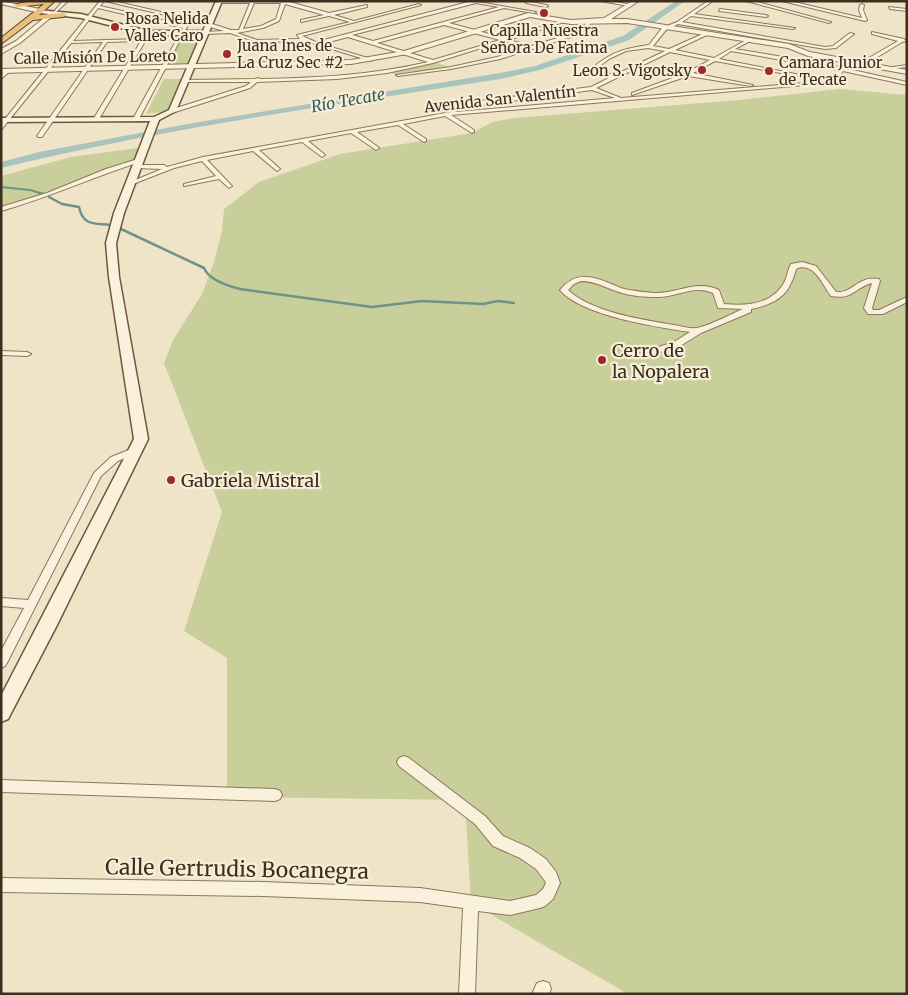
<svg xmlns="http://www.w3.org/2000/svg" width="908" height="995" font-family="Merriweather,serif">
  <rect width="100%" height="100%" fill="#f0e4c8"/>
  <g fill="#c9cf9b">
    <polygon points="184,35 200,35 187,66 166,66"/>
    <polygon points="432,61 452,68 413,75 395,75 390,71"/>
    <polygon points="164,79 183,79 169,111 146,114"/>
    <polygon points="840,89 907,95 907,994 628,994 471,903 465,800 227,797 227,658 184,631 222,512 164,363 173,340 202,294 214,262 222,231 224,209 259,182 340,154 472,133 492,122 515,118 738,100"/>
    <path d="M 145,147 L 140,161 C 93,177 49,196 1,209 L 1,176 L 71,157 Z"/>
  </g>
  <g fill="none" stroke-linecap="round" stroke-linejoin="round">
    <polyline stroke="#6f938a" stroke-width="2" points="1,187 30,190 43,194"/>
    <g stroke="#6f938a" stroke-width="2.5">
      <polyline points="39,193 43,194"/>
      <path d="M 49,197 L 62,204 L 79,207 C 83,226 94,223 110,225"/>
      <path d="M 121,229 L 204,268 C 209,280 228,286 240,289 L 372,307 L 422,301 L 483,304 L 498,301 L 514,303"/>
    </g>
    <path fill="#a9c4bc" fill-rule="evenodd" d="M 676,1 L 685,1 L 629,40 L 540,70 L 500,79 C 334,105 165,128 1,168 L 1,162 L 39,152 L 193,123 L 500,73 L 535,66 L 623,36 Z"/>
    <defs>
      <g id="minor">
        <polygon points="63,1 68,1 53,15 51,15"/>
        <path d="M 100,1 L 104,1 L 100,6 L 184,25 L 187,20 L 105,1 L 113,1 L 209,23 L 231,30 L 239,30 L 250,3 L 219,3 L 218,1 L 286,1 L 329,13 L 367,5 L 367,7 L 334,15 L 354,21 L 419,4 L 421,5 L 302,36 L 316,42 L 472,1 L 536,12 L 534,13 L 504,8 L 449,23 L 504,38 L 564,20 L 564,22 L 509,40 L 532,46 L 570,34 L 583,27 L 588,21 L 591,22 L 587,29 L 574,36 L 500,59 L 451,69 L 398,76 L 396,75 L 451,67 L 497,57 L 527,47 L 504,41 L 433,63 L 387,73 L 337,79 L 257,82 L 250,88 L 172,113 L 169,111 L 170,110 L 246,86 L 251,82 L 183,82 L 185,80 L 255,79 L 258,78 L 260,79 C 317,78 373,75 428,62 L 348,37 L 321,44 L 371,59 L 371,61 L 305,41 L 257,42 L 230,33 L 205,34 L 203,32 L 224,31 L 190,21 L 140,117 L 137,119 L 134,117 L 183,28 L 98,8 L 73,41 L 142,39 L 146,32 L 150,33 L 99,119 L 94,118 L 141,41 L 107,42 L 42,137 L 38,137 L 37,136 L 103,42 L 71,43 L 1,130 L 1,124 ZM 254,3 L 281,3 L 276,19 L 261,26 L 243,29 ZM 476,3 L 499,7 L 373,41 L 352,35 ZM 285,4 L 324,15 L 301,20 L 301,22 L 329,16 L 350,22 L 297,35 L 300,39 L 257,40 L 237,33 L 263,28 L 279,21 ZM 444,25 L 500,40 L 433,60 L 377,43 Z"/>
        <polygon points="525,1 546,5 548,6 546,7 526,3"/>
        <polygon points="601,1 612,1 631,5 629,6"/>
        <path d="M 708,1 L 713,1 L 694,14 L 795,28 L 793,29 L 691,16 L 682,22 L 825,47 L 833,46 L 850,33 L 854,34 L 836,48 L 825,49 L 678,24 L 666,30 L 653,46 L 669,49 L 707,32 L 709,34 L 675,50 L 714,58 L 748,39 L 750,41 L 735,49 L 825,64 L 907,82 L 907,85 L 843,71 L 837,80 L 829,83 L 451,115 L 474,130 L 474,132 L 472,133 L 445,116 L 403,124 L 426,139 L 426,141 L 424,142 L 398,125 L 357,132 L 378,147 L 379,148 L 376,150 L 351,133 L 308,141 L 324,154 L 325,155 L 322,157 L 302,142 L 259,150 L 279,168 L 280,169 L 277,171 L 253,151 L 207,160 L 231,185 L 232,186 L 229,188 L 219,179 L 184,186 L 184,184 L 216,176 L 202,161 L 174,168 L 133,184 L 128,183 L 162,169 L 136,168 L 135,167 L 138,165 L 164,165 L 167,167 L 203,157 L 451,112 L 448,108 L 455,104 L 591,87 L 609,78 L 599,71 L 596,65 C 614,51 627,48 649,45 L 662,28 L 677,22 ZM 648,48 L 665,51 L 613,76 L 603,69 L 601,65 L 609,59 L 626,51 ZM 731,51 L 839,70 L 833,78 L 828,81 L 621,98 L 596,88 L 670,52 L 710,60 L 686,73 L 632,93 L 632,95 L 688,76 L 751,86 L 753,85 L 693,73 L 715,61 L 819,80 L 821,79 L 719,59 ZM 592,90 L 615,98 L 456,112 L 454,109 Z"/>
        <polygon points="746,1 754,1 831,22 829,23"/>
        <polygon points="782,1 790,1 862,18 859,10 860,5 862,4 864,5 863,10 867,20 865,21"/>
        <polygon points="889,7 907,9 907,11 890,9"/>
        <polygon points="720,9 766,15 768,16 766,17 719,11"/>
        <polygon points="872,32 904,39 906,41 902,42 866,64 862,64 862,62 898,41 872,34"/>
        <polygon points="907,65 907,67 888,69 886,68"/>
        <polygon points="6,70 10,71 1,79 1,75"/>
        <path d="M 141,158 L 143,159 L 143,161 C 95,176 50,197 1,211 L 1,207 L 47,193 L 106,169 Z"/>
        <path d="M 802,262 L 816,266 L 836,292 C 853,294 858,275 879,279 L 880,281 L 872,308 L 873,310 L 879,310 L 907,297 L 907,302 L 883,314 L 868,314 L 864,308 L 872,283 C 854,288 853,300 831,296 C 822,284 815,263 797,268 C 794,273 794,278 791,283 C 785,299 767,306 751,309 L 751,312 L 701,333 L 680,346 L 640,358 L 637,358 L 637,354 L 674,342 L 690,332 C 657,327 582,316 560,290 C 566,283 573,277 583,277 C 597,276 610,284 624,289 C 633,291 644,292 654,293 C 677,294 697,279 719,290 L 724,304 C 745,306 769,305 782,286 C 787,280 787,271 791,264 ZM 581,281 C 596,281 608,289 622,293 C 632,296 645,297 656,297 C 675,298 695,284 713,293 L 718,308 L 743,309 C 733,313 705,328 696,328 C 689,329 681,326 674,325 C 643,320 591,312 568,290 L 574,284 Z"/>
        <polygon points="1,351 27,352 31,354 27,356 1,355"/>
        <polygon points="136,447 141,450 139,452 118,461 101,476 7,663 5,666 1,668 1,651 24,608 1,606 1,598 28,600 94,473 111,457"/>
        <polygon points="404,756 409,758 485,816 503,836 530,848 546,859 556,872 560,883 553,899 545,906 540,908 510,915 478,911 475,994 459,994 463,908 420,902 263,896 1,892 1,878 263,882 420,888 510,901 536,895 543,889 546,883 545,881 536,869 520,858 493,846 475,824 399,766 397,762 399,758"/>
        <polygon points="1,780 275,789 280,791 282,795 280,799 275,801 1,792"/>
        <polygon points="543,981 549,983 551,989 549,994 532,994 537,983"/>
      </g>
      <g id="tertiary">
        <polygon points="1,1 40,9 43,11 40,13 1,4"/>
        <polygon points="632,1 639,1 611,19 627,19 789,44 810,52 907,70 907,74 808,56 788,48 627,23 571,24 530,17 407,54 351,64 1,73 1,69 351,60 404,51 528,13 571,20 604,18"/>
        <polygon points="50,13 55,14 20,43 1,54 1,49 16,41"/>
      </g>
      <polygon id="secondary" points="216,1 222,1 176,111 159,120 124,213 116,243 119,277 148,439 57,625 8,719 1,722 1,696 134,439 109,277 106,243 114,213 150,121 1,122 1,118 154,117 169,110 201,35 148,35 81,18 40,13 38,10 81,14 148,31 203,31"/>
      <polygon id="trunk" points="31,1 55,1 39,15 63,13 67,15 63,17 33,20 1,44 1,38 44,4 17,7 13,5"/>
    </defs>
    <use href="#minor" stroke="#8d765c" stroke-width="2"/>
    <use href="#tertiary" stroke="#8d765c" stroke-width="2"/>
    <use href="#secondary" stroke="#6f573f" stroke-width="3"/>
    <use href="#trunk" stroke="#5b4430" stroke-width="2"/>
    <use href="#minor" fill="#faf1dc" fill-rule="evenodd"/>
    <use href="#tertiary" fill="#faf1dc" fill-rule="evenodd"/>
    <use href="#secondary" fill="#faf1dc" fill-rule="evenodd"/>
    <use href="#trunk" fill="#eabe7c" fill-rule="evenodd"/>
  </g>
  <g fill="#9e2a2b" stroke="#f7eed8" stroke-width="2">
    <circle cx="544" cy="13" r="5"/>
    <circle cx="115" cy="27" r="5"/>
    <circle cx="227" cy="54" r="5"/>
    <circle cx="702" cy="70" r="5"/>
    <circle cx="769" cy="71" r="5"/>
    <circle cx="602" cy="360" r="5"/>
    <circle cx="171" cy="480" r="5"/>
  </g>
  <g text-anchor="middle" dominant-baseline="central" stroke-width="4.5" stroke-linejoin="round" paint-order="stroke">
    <g font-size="15" fill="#3d2e20" stroke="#f7eed8" text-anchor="start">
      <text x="125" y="18">Rosa Nelida<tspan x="125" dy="17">Valles Caro</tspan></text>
      <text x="544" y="30" text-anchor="middle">Capilla Nuestra<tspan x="544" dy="17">Señora De Fatima</tspan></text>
      <text x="237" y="45">Juana Ines de<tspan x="237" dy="17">La Cruz Sec #2</tspan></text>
      <text x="779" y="62">Camara Junior<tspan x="779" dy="17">de Tecate</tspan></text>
      <text x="692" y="70" text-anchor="end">Leon S. Vigotsky</text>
    </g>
    <g font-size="15" fill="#3d2e20" stroke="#f7eed8">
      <text transform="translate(95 57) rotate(-1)">Calle Misión De Loreto</text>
      <text transform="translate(500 99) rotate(-6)">Avenida San Valentín</text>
    </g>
    <g font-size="16" font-style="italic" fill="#2f5d5a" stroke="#f7eed8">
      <text transform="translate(348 100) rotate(-10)">Río Tecate</text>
    </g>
    <g font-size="18" fill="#3d2e20" stroke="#f7eed8" text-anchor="start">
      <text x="612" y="350">Cerro de<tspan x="612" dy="21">la Nopalera</tspan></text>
      <text x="181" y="480">Gabriela Mistral</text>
    </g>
    <g font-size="21" fill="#3d2e20" stroke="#f7eed8">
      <text transform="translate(237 869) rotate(1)">Calle Gertrudis Bocanegra</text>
    </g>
  </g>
  <rect width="908" height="995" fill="none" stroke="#3d2e20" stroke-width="5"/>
</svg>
